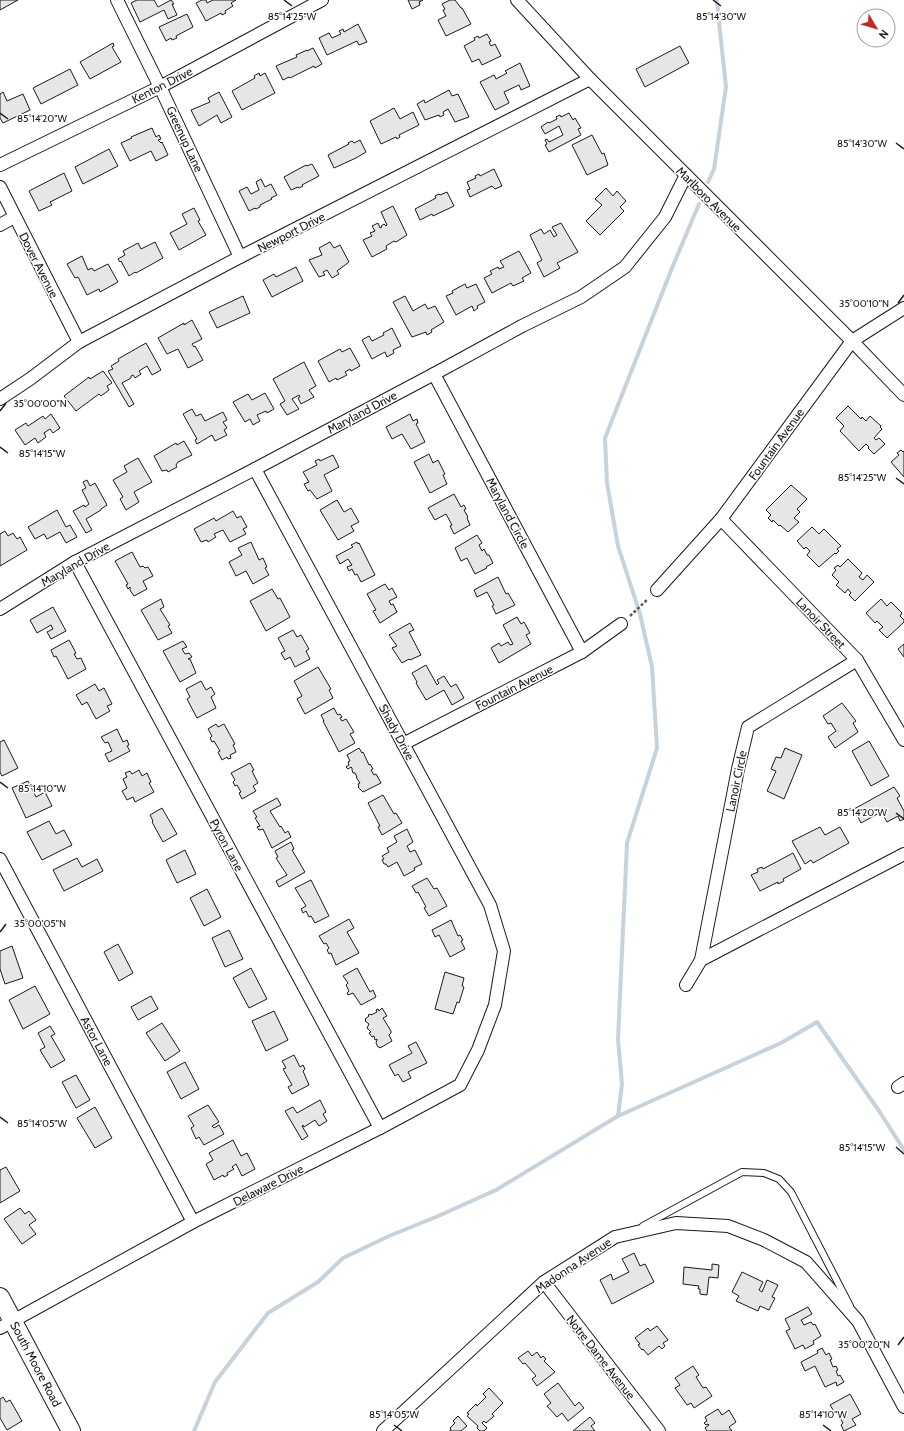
<svg xmlns="http://www.w3.org/2000/svg" width="904" height="1431" font-family="Cabin,sans-serif">
  <rect width="100%" height="100%" fill="#fff"/>
  <g fill="none" stroke-linecap="round" stroke-linejoin="round">
    <g stroke="#c6d2dc" stroke-width="4">
      <polyline points="708,182 714,169 726,87 719,22 717,0"/>
      <polyline points="618,1116 622,1084 618,1039 627,843 657,748 652,667 640,614 618,546 607,483 605,438 672,268 699,204"/>
      <polyline points="194,1431 215,1382 268,1313 318,1282 343,1258 389,1236 436,1217 496,1190 618,1116 781,1043 817,1022 879,1111 904,1150"/>
    </g>
  </g>
  <g fill="#e6e6e6" stroke="#1a1a1a">
    <polygon points="0,0 18,0 0,10"/>
    <polygon points="137,0 154,0 158,7 171,0 174,4 172,4 177,15 168,19 164,10 140,22 131,3"/>
    <polygon points="202,0 206,0 207,3 213,0 236,0 231,3 233,6 225,11 226,13 222,15 221,13 206,21 196,3"/>
    <polygon points="408,0 423,0 419,2 420,5 412,9"/>
    <polygon points="450,0 455,0 461,8 462,8 471,24 446,36 438,20 446,16 443,10 445,9 442,4"/>
    <polygon points="187,14 193,27 176,36 177,38 172,40 171,38 166,41 159,27"/>
    <polygon points="358,24 367,42 359,45 357,41 327,55 319,38 329,33 332,38 341,34 339,31 343,29 344,32"/>
    <polygon points="487,34 491,41 489,42 491,46 495,44 501,56 482,65 479,59 472,62 464,46 475,40 474,38 478,36 479,38"/>
    <polygon points="113,43 114,46 112,47 121,62 90,79 80,62"/>
    <polygon points="680,46 689,63 645,87 636,69"/>
    <polygon points="313,48 322,64 315,68 314,66 290,78 289,77 283,80 276,66 297,57 296,55 307,50 307,51"/>
    <polygon points="520,63 530,86 521,90 519,85 504,92 509,103 495,110 480,82 494,75 496,79 507,73 505,71"/>
    <polygon points="70,69 78,85 41,104 33,88"/>
    <polygon points="259,73 260,76 265,73 275,93 242,110 232,91 255,78 254,76"/>
    <polygon points="449,90 452,96 458,94 469,117 455,122 448,109 443,112 444,115 440,117 439,115 425,120 417,104 424,100 425,103"/>
    <polygon points="3,92 7,101 23,94 30,110 3,123 0,118 0,94"/>
    <polygon points="219,92 232,117 221,123 217,115 199,126 191,110 210,102 208,98"/>
    <polygon points="394,108 400,119 413,112 419,125 399,135 400,137 397,139 396,137 381,144 370,121"/>
    <polygon points="569,113 573,120 575,118 581,128 578,129 581,135 549,152 545,145 547,144 545,140 547,139 549,142 563,135 559,126 545,134 541,127 548,122 549,123 557,119 556,117 560,115 561,117"/>
    <polygon points="152,128 156,137 159,135 161,139 158,140 161,143 162,142 168,155 156,161 151,151 130,161 121,143 132,138 131,137"/>
    <polygon points="592,135 602,154 604,153 608,165 587,175 572,145"/>
    <polygon points="360,140 366,152 356,158 334,168 328,155 349,144 348,143 352,141 354,143"/>
    <polygon points="109,149 118,166 83,184 75,167"/>
    <polygon points="312,164 319,176 302,185 303,186 299,188 298,187 291,190 284,177 306,165 307,166"/>
    <polygon points="494,169 502,186 495,189 492,186 470,197 467,190 470,189 467,182 476,178 475,176 479,174 480,176"/>
    <polygon points="64,173 72,191 50,202 52,205 39,211 29,191"/>
    <polygon points="261,179 265,187 271,184 277,195 271,198 272,199 260,205 260,207 256,209 255,208 249,211 239,191 247,187 251,194 259,190 256,182"/>
    <polygon points="606,188 613,196 617,191 626,201 620,207 624,211 600,235 586,221 602,205 595,199"/>
    <polygon points="447,192 454,206 433,216 432,214 420,220 415,209 436,198 435,196 439,194 440,195"/>
    <polygon points="393,206 407,235 396,242 394,241 386,246 387,249 372,257 363,240 372,236 370,233 375,231 372,226 378,223 380,228 382,227 381,226 384,224 386,226 387,225 381,212"/>
    <polygon points="194,208 200,220 198,221 206,235 179,250 170,233 187,224 182,214"/>
    <polygon points="561,223 578,252 557,263 560,268 544,277 537,263 542,260 530,235 541,229 544,234 550,230 554,237 557,235 552,227"/>
    <polygon points="155,242 163,258 136,273 135,272 129,276 121,261 120,262 118,259 125,255 123,251 138,243 141,249"/>
    <polygon points="330,242 334,248 340,245 349,262 337,271 339,274 332,278 327,270 323,272 325,275 319,277 309,260 322,255 319,248"/>
    <polygon points="519,251 531,273 522,278 524,281 513,286 511,283 492,293 484,278 492,274 490,271 498,267 499,269 504,267 500,261"/>
    <polygon points="82,256 88,270 92,268 94,271 108,264 118,282 100,292 99,289 87,295 78,277 75,278 67,264"/>
    <polygon points="296,267 303,281 272,297 263,280 274,274 276,277"/>
    <polygon points="465,284 467,288 476,284 485,302 477,306 478,308 474,311 472,306 456,315 446,296 453,293 452,291"/>
    <polygon points="243,296 250,313 217,328 209,312"/>
    <polygon points="405,296 413,311 425,304 428,309 435,306 444,322 431,330 432,332 427,335 426,332 412,337 393,302"/>
    <polygon points="192,320 202,339 192,344 194,347 195,346 203,360 188,368 178,349 167,354 158,338 184,323 184,325"/>
    <polygon points="392,328 401,346 393,350 394,353 387,357 385,352 372,359 362,340 369,336 372,341 384,335 383,333"/>
    <polygon points="146,343 161,370 152,375 147,366 139,371 141,374 135,378 133,375 131,376 131,378 122,383 134,404 129,407 108,371 113,369 111,366 119,361 118,359"/>
    <polygon points="350,348 360,366 351,371 350,369 345,372 347,375 337,380 336,378 329,382 318,361 340,349 342,352"/>
    <polygon points="304,362 316,386 309,390 314,397 301,404 298,398 300,397 299,395 292,399 299,409 287,415 280,404 285,401 273,379"/>
    <polygon points="103,371 112,383 107,386 109,390 101,396 99,394 76,411 64,396 89,377 90,379"/>
    <polygon points="265,393 274,409 267,413 266,411 257,415 260,421 253,425 250,419 245,422 233,402 248,394 252,400"/>
    <polygon points="848,406 861,419 862,417 866,421 870,416 881,426 880,427 882,429 874,438 876,440 879,438 885,444 874,454 868,448 869,447 866,444 859,451 840,431 844,426 836,418"/>
    <polygon points="192,409 196,416 201,414 205,421 223,412 227,420 223,422 227,428 224,430 227,435 215,441 212,435 197,444 195,440 197,439 183,414"/>
    <polygon points="51,414 60,428 53,433 50,429 44,433 46,437 38,443 35,438 25,445 15,430 26,423 28,426 43,416 45,419"/>
    <polygon points="410,414 413,421 417,419 418,423 416,424 425,442 411,449 402,434 392,439 386,427"/>
    <polygon points="184,441 192,455 178,462 176,465 177,467 168,472 167,470 162,471 154,456 176,443 177,445"/>
    <polygon points="901,450 903,452 904,451 904,477 891,462 899,455 897,453"/>
    <polygon points="429,454 433,463 438,460 445,474 443,475 447,484 430,493 414,462"/>
    <polygon points="333,455 339,467 324,475 332,491 317,499 310,490 308,491 304,484 309,482 303,472 317,465 315,461 319,459 320,461"/>
    <polygon points="138,458 152,482 134,492 139,502 126,510 120,499 123,497 113,480 127,472 124,466"/>
    <polygon points="87,480 90,486 95,483 107,505 101,509 101,510 86,519 92,530 86,533 73,511 84,505 85,507 89,504 82,490 86,488 83,482"/>
    <polygon points="791,485 807,499 797,509 800,512 794,518 799,522 788,532 780,525 779,526 773,520 772,522 768,518 771,515 766,510"/>
    <polygon points="454,494 461,507 464,505 466,509 464,510 468,517 467,518 470,525 454,534 450,526 452,525 446,514 435,520 428,508"/>
    <polygon points="337,500 344,512 351,508 359,522 351,526 354,531 338,540 320,510"/>
    <polygon points="57,510 66,527 70,525 77,537 66,543 60,532 47,539 44,534 35,539 28,527"/>
    <polygon points="233,511 237,518 241,516 247,527 243,529 246,534 230,542 223,530 214,534 216,537 208,542 207,540 201,542 194,529 214,518 216,521"/>
    <polygon points="812,527 819,534 824,529 841,546 837,549 839,551 836,554 835,553 819,567 807,555 810,551 806,547 804,549 797,541"/>
    <polygon points="5,531 8,536 13,533 17,539 20,537 27,550 0,566 0,534"/>
    <polygon points="477,535 482,543 479,545 482,551 484,549 487,555 489,555 493,563 486,567 487,568 475,574 467,558 461,561 455,548"/>
    <polygon points="251,542 259,560 263,558 267,567 265,568 269,575 253,584 246,571 236,576 229,562 242,555 238,548"/>
    <polygon points="357,542 358,544 359,543 375,575 361,582 357,574 355,575 352,569 349,571 347,567 352,565 348,559 340,564 336,556 353,547 351,545"/>
    <polygon points="132,552 140,567 143,566 145,568 148,567 153,576 143,581 147,589 134,596 130,590 130,587 128,589 126,585 128,584 115,561"/>
    <polygon points="848,559 862,573 859,577 863,580 867,575 874,582 855,601 849,595 851,593 848,589 845,593 836,585 839,582 832,575 836,570 834,568 838,565 840,567"/>
    <polygon points="498,577 506,594 508,593 515,605 496,614 492,606 494,605 487,592 477,597 474,590"/>
    <polygon points="385,584 389,590 392,588 397,597 389,601 391,605 393,604 397,612 380,623 373,611 376,610 367,594"/>
    <polygon points="272,589 278,599 280,598 290,617 266,631 250,601"/>
    <polygon points="161,599 164,607 160,609 170,625 168,626 172,633 158,640 141,610"/>
    <polygon points="881,599 887,606 891,602 902,613 900,616 904,620 904,622 887,638 879,630 883,627 877,621 875,623 866,613"/>
    <polygon points="53,607 66,631 51,639 47,632 53,629 51,625 37,633 30,620"/>
    <polygon points="517,617 521,624 524,622 530,633 526,635 531,644 499,663 491,648 499,643 501,646 508,642 510,645 513,644 503,625"/>
    <polygon points="410,623 414,630 409,632 421,655 410,660 409,659 402,663 392,648 397,646 389,635"/>
    <polygon points="293,630 297,637 301,635 309,649 306,651 310,659 295,667 290,657 285,660 281,653 285,651 278,638"/>
    <polygon points="69,640 76,653 74,654 77,659 81,658 86,669 68,679 56,656 54,657 51,650"/>
    <polygon points="183,641 187,647 182,649 185,654 189,653 192,657 188,659 190,659 196,673 180,682 163,651"/>
    <polygon points="904,644 904,657 898,649"/>
    <polygon points="426,665 437,685 439,683 437,680 444,676 451,687 456,684 464,698 452,705 444,690 426,700 416,683 417,682 412,673"/>
    <polygon points="318,667 331,689 329,690 333,698 305,714 297,699 302,696 294,681"/>
    <polygon points="201,681 206,690 211,687 215,694 211,697 216,708 197,718 187,699 190,697 186,689"/>
    <polygon points="95,684 99,691 104,688 112,704 107,706 110,711 96,719 87,702 82,705 76,695"/>
    <polygon points="842,703 856,721 853,723 858,732 835,748 828,737 836,731 831,723 828,724 823,716"/>
    <polygon points="334,708 337,714 338,715 340,714 342,717 340,718 342,721 346,719 354,732 350,734 355,743 339,752 323,721 324,721 321,715"/>
    <polygon points="216,724 218,727 224,724 235,744 233,745 236,752 230,755 231,758 228,759 227,757 222,760 218,752 220,751 214,741 212,742 210,738 212,736 208,729"/>
    <polygon points="117,729 123,742 127,740 129,745 127,746 130,751 109,762 105,754 112,751 108,742 105,743 101,737"/>
    <polygon points="4,740 18,768 2,776 0,772 0,742"/>
    <polygon points="869,741 889,776 871,786 852,751"/>
    <polygon points="359,748 362,753 363,752 369,765 370,764 373,769 371,770 374,775 376,774 381,783 363,792 358,787 359,786 358,784 360,783 356,777 357,777 355,773 353,773 352,770 352,768 351,767 348,769 346,767 349,765 348,762 350,761 347,755"/>
    <polygon points="785,748 802,755 784,799 767,791 776,771 771,769 776,757 781,758"/>
    <polygon points="250,763 254,770 252,771 258,783 253,786 256,791 242,799 239,793 241,792 237,785 235,786 233,782 235,780 231,773"/>
    <polygon points="139,770 142,776 147,773 151,782 149,783 154,792 135,802 133,797 127,800 122,791 127,788 123,779 127,777 125,773 130,771 132,774"/>
    <polygon points="28,781 36,797 45,792 52,806 26,818 12,788"/>
    <polygon points="894,787 900,796 897,798 904,811 904,819 900,821 898,816 887,822 881,812 861,823 854,809"/>
    <polygon points="383,795 394,814 396,813 402,823 382,835 378,827 380,826 368,803"/>
    <polygon points="277,798 281,805 270,811 280,827 281,826 285,833 288,831 291,837 272,848 263,829 259,830 257,827 260,826 255,818 257,817 253,811"/>
    <polygon points="162,808 177,834 163,842 152,822 153,821 150,815"/>
    <polygon points="49,821 56,834 64,830 72,845 42,860 27,832"/>
    <polygon points="820,827 825,835 840,827 849,843 813,863 811,860 805,864 792,841"/>
    <polygon points="407,829 413,842 407,846 410,852 415,850 422,864 414,868 415,870 404,876 397,862 388,867 386,864 384,864 382,860 384,859 382,856 389,852 387,848 397,842 394,836"/>
    <polygon points="291,842 294,849 292,850 305,872 279,887 276,881 287,875 276,858 278,857 275,851"/>
    <polygon points="185,850 196,874 177,883 166,860"/>
    <polygon points="793,853 801,869 783,879 784,881 778,884 778,882 760,891 751,875 758,872 757,869 762,867 763,869"/>
    <polygon points="77,858 82,867 97,859 103,871 64,891 53,870"/>
    <polygon points="427,878 434,889 437,888 447,906 429,916 424,908 426,907 418,892 416,893 412,886"/>
    <polygon points="311,880 329,916 315,923 311,916 309,917 306,911 303,913 301,909 306,906 295,888"/>
    <polygon points="207,889 221,917 204,926 190,898"/>
    <polygon points="349,919 354,928 347,932 359,953 336,965 331,953 329,954 327,950 329,948 326,943 324,944 319,936"/>
    <polygon points="451,920 458,936 460,935 463,940 461,941 465,949 450,957 439,935 435,937 432,930"/>
    <polygon points="229,930 243,959 225,967 212,938"/>
    <polygon points="118,944 133,973 119,981 104,952"/>
    <polygon points="12,946 23,978 5,984 0,969 0,951"/>
    <polygon points="251,968 267,999 249,1008 233,978"/>
    <polygon points="357,968 370,992 373,990 376,997 361,1005 353,993 348,995 347,993 349,991 346,985 348,983 343,976"/>
    <polygon points="445,972 464,978 462,986 464,987 459,1003 457,1002 453,1014 435,1009"/>
    <polygon points="35,986 50,1014 23,1029 9,1000"/>
    <polygon points="151,996 158,1009 138,1020 131,1007"/>
    <polygon points="382,1008 387,1016 383,1018 391,1031 391,1033 389,1035 392,1041 380,1048 379,1047 378,1047 376,1043 377,1040 377,1039 375,1040 374,1036 372,1037 369,1033 371,1032 367,1028 369,1024 365,1021 366,1020 365,1019 369,1016 368,1015 370,1014 371,1015 377,1012 376,1010 378,1009 379,1011"/>
    <polygon points="274,1011 288,1040 266,1051 252,1021"/>
    <polygon points="162,1023 180,1051 165,1061 146,1033"/>
    <polygon points="50,1026 55,1034 51,1036 65,1060 51,1068 40,1050 45,1047 38,1033"/>
    <polygon points="416,1042 427,1063 408,1072 411,1078 403,1082 398,1074 395,1076 389,1065 412,1053 408,1046"/>
    <polygon points="294,1055 300,1067 303,1065 305,1069 303,1071 309,1085 292,1094 288,1087 292,1085 283,1069 286,1068 282,1061"/>
    <polygon points="185,1062 199,1089 181,1099 167,1072"/>
    <polygon points="76,1075 90,1100 76,1108 62,1082"/>
    <polygon points="320,1100 326,1112 323,1114 327,1121 319,1126 315,1120 304,1127 303,1125 302,1126 308,1136 302,1140 285,1111 293,1107 297,1113"/>
    <polygon points="208,1105 219,1122 212,1126 214,1128 219,1125 224,1134 204,1145 199,1137 196,1139 191,1128 194,1126 188,1116"/>
    <polygon points="95,1107 112,1138 95,1148 77,1118"/>
    <polygon points="233,1140 241,1156 247,1153 255,1169 242,1176 236,1164 232,1167 234,1169 227,1173 228,1175 224,1177 223,1175 214,1180 206,1164 213,1160 209,1153"/>
    <polygon points="6,1167 20,1191 0,1203 0,1170"/>
    <polygon points="20,1208 25,1214 29,1211 36,1220 29,1225 36,1234 22,1244 4,1219"/>
    <polygon points="634,1253 640,1266 645,1264 654,1282 612,1304 600,1280 611,1274 613,1280 629,1272 622,1259"/>
    <polygon points="712,1264 719,1265 718,1278 709,1277 707,1295 700,1294 700,1289 698,1289 699,1286 683,1284 684,1267 712,1270"/>
    <polygon points="742,1272 763,1282 759,1290 762,1292 767,1280 778,1285 772,1297 775,1298 769,1310 760,1306 758,1311 736,1301 739,1296 732,1292"/>
    <polygon points="808,1307 812,1314 801,1320 804,1325 811,1322 813,1325 815,1324 821,1336 813,1341 814,1344 805,1349 803,1345 795,1349 786,1331 790,1329 785,1319"/>
    <polygon points="657,1326 668,1340 663,1343 665,1346 662,1349 659,1346 648,1355 643,1349 642,1350 638,1345 640,1344 635,1338 648,1328 650,1331"/>
    <polygon points="822,1348 826,1355 829,1353 832,1359 830,1360 833,1367 836,1366 838,1370 836,1371 838,1376 840,1375 844,1382 837,1386 836,1382 825,1387 815,1366 805,1371 801,1362 818,1353 817,1351"/>
    <polygon points="528,1351 532,1356 537,1352 541,1358 543,1356 546,1359 544,1361 555,1372 537,1386 532,1379 536,1376 525,1363 523,1364 518,1358"/>
    <polygon points="693,1366 699,1375 696,1377 703,1388 706,1387 712,1396 694,1408 691,1403 687,1405 675,1388 680,1385 675,1378"/>
    <polygon points="558,1383 575,1406 579,1402 584,1408 568,1421 562,1413 557,1417 547,1406 551,1403 544,1394"/>
    <polygon points="489,1388 503,1403 492,1414 494,1416 486,1423 484,1421 482,1423 487,1428 484,1431 480,1431 477,1428 478,1426 467,1416 469,1414 467,1413 476,1404 477,1406 486,1397 483,1394"/>
    <polygon points="850,1394 861,1414 852,1419 856,1425 844,1431 841,1425 843,1423 837,1412 835,1413 830,1405"/>
    <polygon points="3,1397 6,1402 10,1400 22,1421 7,1430 0,1418 0,1399"/>
    <polygon points="718,1409 722,1415 729,1410 736,1422 729,1427 732,1431 707,1431 705,1428 709,1425 708,1424 706,1425 704,1423 707,1421 705,1417"/>
    <polygon points="458,1416 467,1426 461,1431 450,1431 451,1429 450,1428 455,1423 453,1421"/>
    <polygon points="590,1417 595,1423 591,1426 595,1431 573,1431"/>
  </g>
  <g fill="none" stroke-linecap="round" stroke-linejoin="round">
    <defs>
      <polyline id="service" points="643,1226 742,1172 764,1173 779,1179 791,1192 850,1306"/>
      <g id="minor">
        <polyline points="117,0 160,87 240,257"/>
        <polyline points="517,0 590,79 852,341 904,395"/>
        <polyline points="0,165 160,87 322,0"/>
        <polyline points="0,187 79,342"/>
        <polyline points="0,225 14,217"/>
        <polyline points="434,374 582,652"/>
        <polyline points="0,399 30,379 79,342 240,257 590,79"/>
        <polyline points="721,519 857,660 904,740"/>
        <polyline points="75,562 380,1128"/>
        <polyline points="657,590 721,519 852,341 904,308"/>
        <polyline points="0,609 75,562 255,469 434,374 522,326 581,297 625,267 665,217 686,175"/>
        <polyline points="403,744 582,652 621,624"/>
        <polyline points="0,859 193,1222"/>
        <polyline points="701,960 738,769 748,727 857,660"/>
        <polyline points="686,985 701,960 904,854"/>
        <polyline points="898,1087 904,1083"/>
        <polyline points="544,1282 659,1431"/>
        <polyline points="0,1328 193,1222 380,1128 460,1085 478,1050 495,1005 504,951 490,905 255,469"/>
        <polyline points="383,1431 544,1282 615,1237 676,1223 728,1226 764,1240 806,1262 858,1321 904,1407"/>
      </g>
      <polyline id="secondary" points="0,1297 71,1431"/>
    </defs>
    <use href="#service" stroke="#1a1a1a" stroke-width="8"/>
    <use href="#minor" stroke="#1a1a1a" stroke-width="14"/>
    <use href="#secondary" stroke="#1a1a1a" stroke-width="20"/>
    <polyline stroke="#5f5f5f" stroke-width="2.5" stroke-dasharray="3 2" stroke-linecap="butt" points="630,616 648,599"/>
    <use href="#service" stroke="#fff" stroke-width="6"/>
    <use href="#minor" stroke="#fff" stroke-width="12"/>
    <use href="#secondary" stroke="#fff" stroke-width="18"/>
  </g>
  <path fill="none" stroke="#1a1a1a" stroke-width="1.5" d="M 284,0 L 292,6M 713,0 L 721,6M 0,113 L 8,119M 896,143 L 904,149M 898,303 L 904,295M 0,411 L 6,403M 0,447 L 8,453M 896,478 L 904,484M 0,782 L 8,788M 896,813 L 904,819M 0,932 L 6,924M 0,1117 L 8,1123M 896,1147 L 904,1154M 898,1345 L 904,1337M 394,1425 L 402,1431M 823,1425 L 831,1431"/>
  <g text-anchor="middle" dominant-baseline="central" stroke-width="3" stroke-linejoin="round" paint-order="stroke">
    <g font-size="12" fill="#1a1a1a" stroke="#fff">
      <text transform="translate(162 85) rotate(-27)">Kenton Drive</text>
      <text transform="translate(185 139) rotate(65)">Greenup Lane</text>
      <text transform="translate(709 199) rotate(45)">Marlboro Avenue</text>
      <text transform="translate(291 232) rotate(-27)">Newport Drive</text>
      <text transform="translate(39 265) rotate(63)">Dover Avenue</text>
      <text transform="translate(362 412) rotate(-28)">Maryland Drive</text>
      <text transform="translate(776 444) rotate(-54)">Fountain Avenue</text>
      <text transform="translate(508 513) rotate(62)">Maryland Circle</text>
      <text transform="translate(75 564) rotate(-30)">Maryland Drive</text>
      <text transform="translate(821 623) rotate(46)">Lanoir Street</text>
      <text transform="translate(514 687) rotate(-27)">Fountain Avenue</text>
      <text transform="translate(397 732) rotate(62)">Shady Drive</text>
      <text transform="translate(736 781) rotate(-78)">Lanoir Circle</text>
      <text transform="translate(227 845) rotate(62)">Pyron Lane</text>
      <text transform="translate(97 1041) rotate(62)">Astor Lane</text>
      <text transform="translate(268 1185) rotate(-27)">Delaware Drive</text>
      <text transform="translate(573 1265) rotate(-34)">Madonna Avenue</text>
      <text transform="translate(601 1357) rotate(52)">Notre Dame Avenue</text>
      <text transform="translate(36 1364) rotate(62)">South Moore Road</text>
    </g>
  </g>
  <g font-size="10" text-anchor="middle" fill="#1a1a1a" stroke="#fff" stroke-width="3" stroke-linejoin="round" paint-order="stroke">
    <text x="292" y="20">85°14'25"W</text>
    <text x="721" y="20">85°14'30"W</text>
    <text x="42" y="122">85°14'20"W</text>
    <text x="862" y="147">85°14'30"W</text>
    <text x="864" y="307">35°00'10"N</text>
    <text x="40" y="407">35°00'00"N</text>
    <text x="42" y="457">85°14'15"W</text>
    <text x="862" y="481">85°14'25"W</text>
    <text x="42" y="792">85°14'10"W</text>
    <text x="862" y="816">85°14'20"W</text>
    <text x="40" y="927">35°00'05"N</text>
    <text x="42" y="1127">85°14'05"W</text>
    <text x="862" y="1151">85°14'15"W</text>
    <text x="864" y="1348">35°00'20"N</text>
    <text x="394" y="1418">85°14'05"W</text>
    <text x="823" y="1418">85°14'10"W</text>
  </g>
  <g transform="translate(876 28) rotate(128)"><circle r="19" fill="#ffffff" stroke="#a3a3a3"/>
  <path d="M0-3L7 15L0 10L-7 15Z" fill="#c62828"/>
  <text y="-6" font-size="11" font-weight="bold" text-anchor="middle" fill="#1a1a1a">N</text>
  </g>
</svg>
